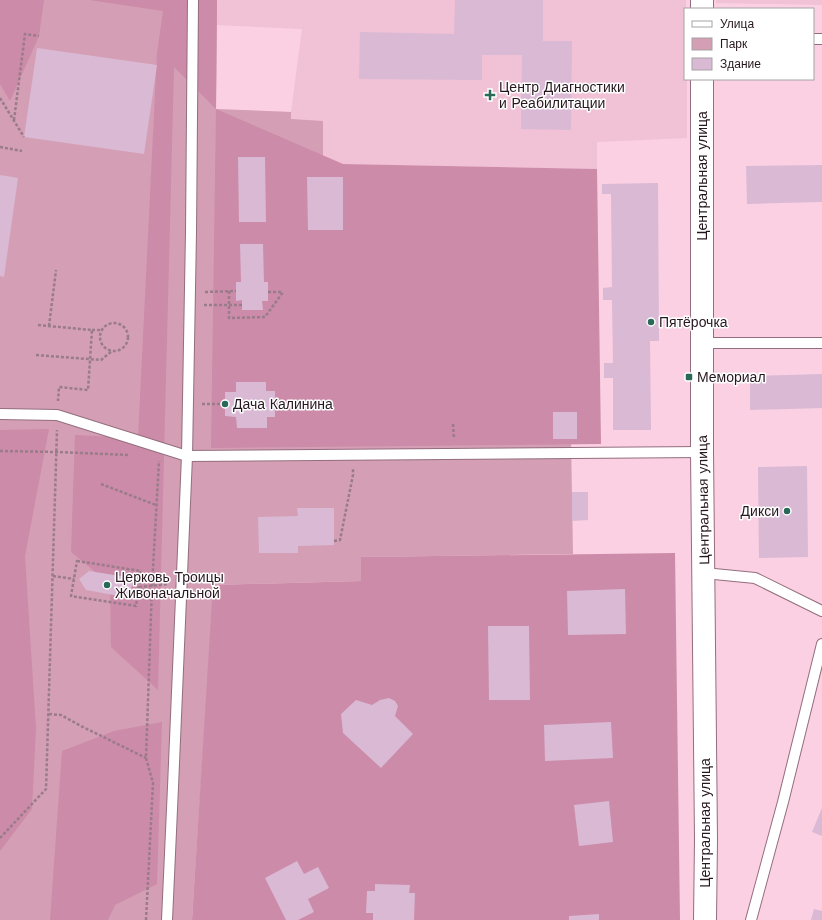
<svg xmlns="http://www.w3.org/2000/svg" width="822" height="920" font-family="'Work Sans',sans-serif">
  <rect width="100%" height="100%" fill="#fad0e2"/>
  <g fill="#f1c1d5">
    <polygon points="217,0 686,0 686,9 685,9 685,79 687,79 687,138 597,142 597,169 343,164 343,230 238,110 291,112 302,29 217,25"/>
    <polygon points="716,0 822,0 822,5 716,3"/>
  </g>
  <polygon fill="#d49eb5" points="0,0 217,0 216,109 291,112 291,119 323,121 323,156 571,439 573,554 361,557 361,581 214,585 192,920 0,920"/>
  <g fill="#cc8ba8">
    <polygon points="0,0 44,0 39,36 10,101 0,84"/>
    <polygon points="89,0 217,0 216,109 343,164 597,169 601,444 211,448 216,109 174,67 158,690 111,647 110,584 71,552 75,435 138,438 157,53 163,11"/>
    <polygon points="49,429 25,556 36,728 32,809 0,851 0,430"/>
    <polygon points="675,553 680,920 192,920 213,585 361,581 361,557"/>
    <polygon points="162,722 157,884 115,905 108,920 50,920 62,751 114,731"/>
  </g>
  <g fill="#d9b9d4">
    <polygon points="455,0 543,0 543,41 572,41 571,130 521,129 522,55 482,55 482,80 359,79 360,32 454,34"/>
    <polygon points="37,48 157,65 144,154 24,137"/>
    <polygon points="238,157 265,157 266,222 239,222"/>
    <polygon points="822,165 822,202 747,204 746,166"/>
    <polygon points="0,175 18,178 4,277 0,276"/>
    <polygon points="307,177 343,177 343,230 308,230"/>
    <polygon points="658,183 659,341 650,341 651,430 613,430 613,378 604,378 604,363 613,363 612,300 603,300 603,288 612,287 611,194 602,194 602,184"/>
    <polygon points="240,244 263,244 264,282 268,282 268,301 262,301 263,310 242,310 242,300 236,301 236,282 241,282"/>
    <polygon points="822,374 822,408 750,410 750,376"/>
    <polygon points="236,382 266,382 266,391 275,391 275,417 267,417 267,428 237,428 236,417 225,416 225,392 236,392"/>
    <rect x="553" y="412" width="24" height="27"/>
    <polygon points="807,466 808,557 759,558 758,467"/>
    <polygon points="572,492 588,492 588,520 572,521"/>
    <polygon points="297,508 334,508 334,545 298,546 298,553 259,553 258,517 298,516"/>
    <polygon points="89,571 133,578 130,598 86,590 79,579"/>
    <polygon points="625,589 626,634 568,635 567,591"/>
    <polygon points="488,626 529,626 530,700 489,700"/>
    <polygon points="389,698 395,701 398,706 395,716 413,734 381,768 343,733 341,714 356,700 372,705 380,700"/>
    <polygon points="611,722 613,758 545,761 544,725"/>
    <polygon points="609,801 613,842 579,846 574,805"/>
    <polygon points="822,808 822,836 812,832"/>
    <polygon points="297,861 304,874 318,867 329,888 308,899 314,912 298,920 286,920 265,878"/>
    <polygon points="375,884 410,885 409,893 415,893 414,920 373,920 373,913 366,913 367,891 375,891"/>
    <polygon points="814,909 822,911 822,920 811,920"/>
    <polygon points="599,914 599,920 569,920 569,916"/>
  </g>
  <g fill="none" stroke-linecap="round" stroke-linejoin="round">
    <defs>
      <g id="service">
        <polyline points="813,39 822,39"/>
        <polyline points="702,343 822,343"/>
        <polyline points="0,414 57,415 187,456 702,452"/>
        <polyline points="704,573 755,578 822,611"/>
        <polyline points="167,920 173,787 187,456 191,232 193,0"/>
        <polyline points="751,920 783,802 822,644"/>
      </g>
      <g id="secondary">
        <polyline points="702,0 702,9"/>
        <polyline points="702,79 702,452 706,839 705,920"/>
      </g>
    </defs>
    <use href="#service" stroke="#936e7e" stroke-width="12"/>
    <use href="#secondary" stroke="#936e7e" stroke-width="24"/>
    <g stroke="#997c89" stroke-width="2.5" stroke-dasharray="3 2" stroke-linecap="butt">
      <polyline points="0,98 24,137"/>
      <polyline points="14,120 25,34 39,36"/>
      <polyline points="0,147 22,151"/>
      <polyline points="229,291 229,318 265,317 283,292"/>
      <polyline points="205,292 236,291"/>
      <polyline points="268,292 283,292"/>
      <polyline points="204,305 242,305"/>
      <circle cx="114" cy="337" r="14"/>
      <polyline points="38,325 92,330 88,390 59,387 58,401"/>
      <polyline points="49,326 56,270"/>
      <polyline points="92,330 101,330"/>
      <polyline points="36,355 101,360 112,351"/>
      <polyline points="202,404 225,404"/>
      <polyline points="275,405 285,405"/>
      <polyline points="453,424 454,439"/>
      <polyline points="0,451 57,452 129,455"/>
      <polyline points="101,484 156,505"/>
      <polyline points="334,541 340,540 353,475 353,469"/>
      <polygon points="77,561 141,571 136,606 71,596"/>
      <polyline points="53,576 74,579"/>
      <polyline points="139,587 168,584"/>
      <polyline points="49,714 61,715 81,726 146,758"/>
      <polyline points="0,838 46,789 57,430"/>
      <polyline points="146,920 153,783 146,758 152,586 159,461"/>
    </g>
    <use href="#service" stroke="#fff" stroke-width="10"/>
    <use href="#secondary" stroke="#fff" stroke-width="22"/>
  </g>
  <g fill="#296957" stroke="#fff" stroke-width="1.5">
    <path d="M488 89h4v4h4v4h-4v4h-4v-4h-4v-4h4z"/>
    <circle cx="651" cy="322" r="4"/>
    <rect x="685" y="373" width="8" height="8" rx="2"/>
    <circle cx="225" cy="404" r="4"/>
    <circle cx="787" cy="511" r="4"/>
    <circle cx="107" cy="585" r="4"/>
  </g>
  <g text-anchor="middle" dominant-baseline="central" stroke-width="3" stroke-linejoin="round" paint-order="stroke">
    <g font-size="14" fill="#26171e" stroke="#fff" text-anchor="start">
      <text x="499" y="87">Центр Диагностики<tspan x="499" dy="16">и Реабилитации</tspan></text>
      <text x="659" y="322">Пятёрочка</text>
      <text x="697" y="377">Мемориал</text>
      <text x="233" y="404">Дача Калинина</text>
      <text x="779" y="511" text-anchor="end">Дикси</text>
      <text x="115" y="577">Церковь Троицы<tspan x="115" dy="16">Живоначальной</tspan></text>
    </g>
    <g font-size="14" fill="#26171e" stroke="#fff">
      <text transform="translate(702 176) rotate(-90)">Центральная улица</text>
      <text transform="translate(703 500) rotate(-91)">Центральная улица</text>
      <text transform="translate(705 823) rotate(-90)">Центральная улица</text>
    </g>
  </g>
  <rect x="684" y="8" width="130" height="72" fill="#ffffff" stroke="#a8a2a5"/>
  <rect x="692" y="21" width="20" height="6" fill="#ffffff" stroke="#a8a2a5"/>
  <text x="720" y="28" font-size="12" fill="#26171e">Улица</text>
  <rect x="692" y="38" width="20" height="12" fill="#d49eb5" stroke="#a8a2a5"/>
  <text x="720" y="48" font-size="12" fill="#26171e">Парк</text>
  <rect x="692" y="58" width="20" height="12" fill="#d9b9d4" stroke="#a8a2a5"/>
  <text x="720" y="68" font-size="12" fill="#26171e">Здание</text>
</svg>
